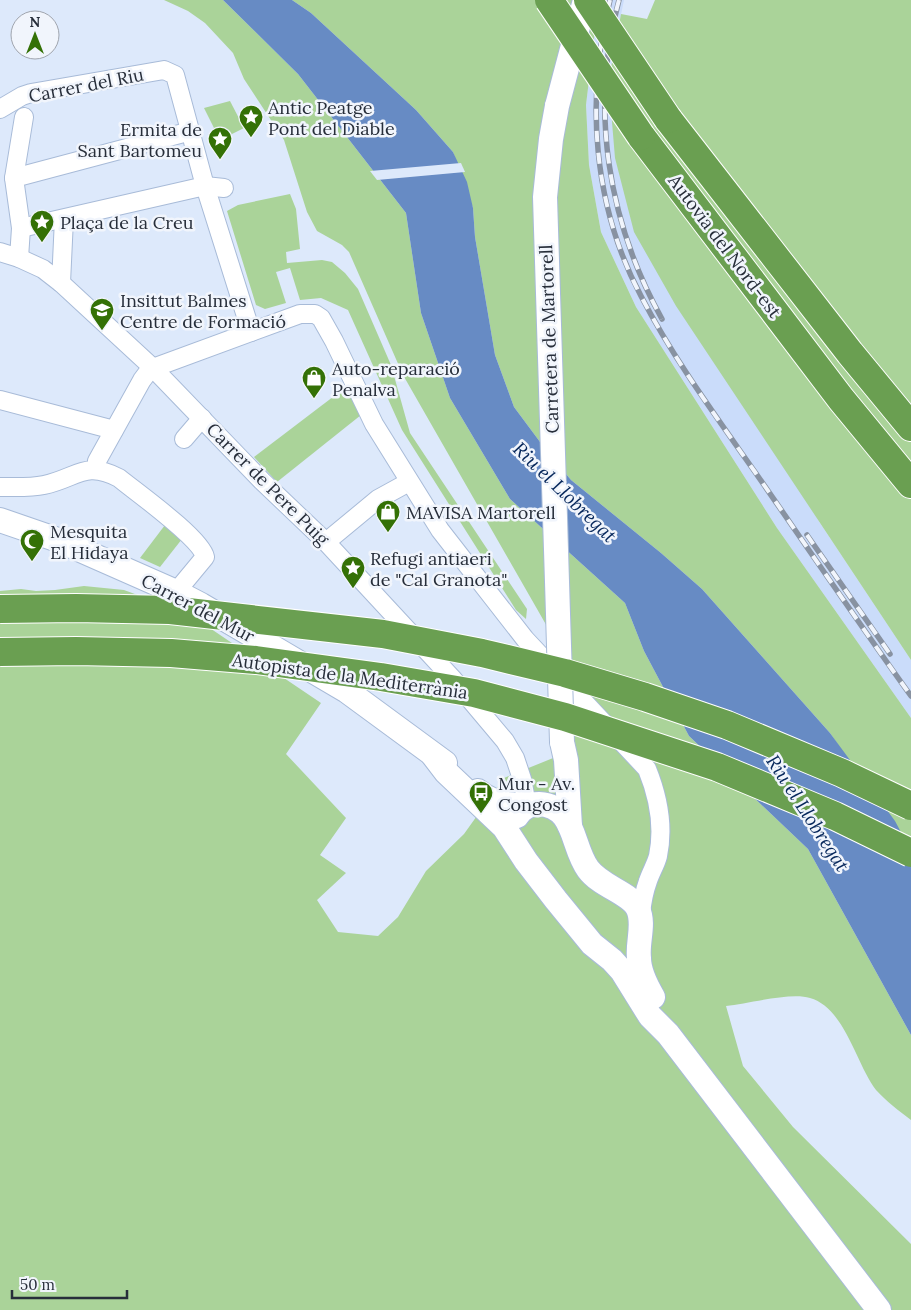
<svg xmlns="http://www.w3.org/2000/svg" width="911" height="1310" font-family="Lora,serif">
  <rect width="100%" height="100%" fill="#dde9fb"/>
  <polygon fill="#cadcfa" points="606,0 624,0 616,39 818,520 911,660 911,718 777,528 636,307 601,232 589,165 586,105 594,38"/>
  <g fill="#aad399">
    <path d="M 164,0 L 223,0 L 298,74 L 406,213 L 421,313 L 450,398 L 510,499 L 625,603 L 644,651 L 689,736 L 808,849 L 911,1035 L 911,1120 C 899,1111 886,1101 876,1090 C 856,1064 845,1008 810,998 C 790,992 748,1004 726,1006 L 743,1066 L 793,1127 L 911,1244 L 911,1310 L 0,1310 L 0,591 L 21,589 L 36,591 L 55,590 L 84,586 L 124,590 L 189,614 L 321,703 L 286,754 L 346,818 L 320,855 L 346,873 L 317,900 L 338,932 L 378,936 L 398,917 L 426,871 L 464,834 L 504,778 L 558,756 L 571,710 L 584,691 L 403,375 L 349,252 L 342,245 L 317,231 L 307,212 L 284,140 L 244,79 L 233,53 L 205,23 L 188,11 Z"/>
    <polygon points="292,0 589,0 601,14 594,38 586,105 589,165 601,232 636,307 777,528 911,718 911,851 830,733 702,589 661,553 571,480 546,450 514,407 495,355 475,237 473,208 453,152 416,110 311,13"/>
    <polygon points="655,0 911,0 911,660 676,306 634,232 615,158 611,110 610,73 621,14 647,19"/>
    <polygon points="230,101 244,128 220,140 204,108"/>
    <polygon points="290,194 296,209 300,249 286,252 287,263 322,260 332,262 345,273 358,289 391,365 410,433 527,609 526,619 516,610 402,430 348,310 321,298 300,300 290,268 276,272 286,303 265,309 256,305 227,211 238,205"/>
    <polygon points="346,387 361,415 277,482 254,457"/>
    <polygon points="165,525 182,539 160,567 140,558"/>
  </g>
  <polygon fill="#678bc4" points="223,0 292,0 311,13 416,110 453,152 467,182 473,208 475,237 495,355 514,407 546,450 571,480 661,553 702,589 830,733 895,821 911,851 911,1035 808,849 689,736 644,651 625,603 510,499 450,398 421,313 406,213 298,74"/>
  <polygon fill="#dde9fb" points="461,163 465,172 377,180 370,171"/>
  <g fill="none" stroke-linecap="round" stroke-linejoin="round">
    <defs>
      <g id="street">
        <polyline points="0,109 22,96 31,93 164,70 175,75 205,186 251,332"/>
        <polyline points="14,178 191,131"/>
        <polyline points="21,228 205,186 224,188"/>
        <polyline points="0,252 19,258 43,269 61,283 153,368 262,481 326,542 452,678 505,741 515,758 522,779 527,805"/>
        <polyline points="19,258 21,228 14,178 24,117"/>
        <polyline points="61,283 64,219"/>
        <polyline points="0,400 114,430"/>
        <polyline points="184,439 202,418"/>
        <path d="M 97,461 L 142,380 L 148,372 L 153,368 L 300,314 L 315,314 L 321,318 L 334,341 L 374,424 L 440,530 L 525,639 L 647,769 C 658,796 664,827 658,856 C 656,864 651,872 648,881 C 644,892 642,903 641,914"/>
        <path d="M 0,487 C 14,487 30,488 44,485 C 77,478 85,460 119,478 C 136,492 201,538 205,557 L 176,592"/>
        <polyline points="326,542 378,499 409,482"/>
      </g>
      <g id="secondary">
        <polyline points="557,106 585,0"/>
        <polyline points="0,520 58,540 176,592 201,605 347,691 445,763"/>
        <polyline points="562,742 566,760 570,826"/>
        <polyline points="433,755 446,772 504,827 526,861 556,900 592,944 612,960 622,971 650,1016 668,1034 879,1310"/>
        <path d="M 478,791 C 492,803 509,806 527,805"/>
        <path d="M 517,816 C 522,808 529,804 539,804 C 576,806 571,846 588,869 C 601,887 631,893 638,909 C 645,924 637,942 639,958 C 639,972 646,985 653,997"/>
      </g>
      <g id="highway">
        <polyline points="668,119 850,353 911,427"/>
        <polyline points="641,136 841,399 911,484"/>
      </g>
    </defs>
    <use href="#street" stroke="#a8bbd8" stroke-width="20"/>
    <use href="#secondary" stroke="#a8bbd8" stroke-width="26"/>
    <use href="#highway" stroke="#fff" stroke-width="30"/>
    <use href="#street" stroke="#fff" stroke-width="18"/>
    <use href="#secondary" stroke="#fff" stroke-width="24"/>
    <use href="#highway" stroke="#6a9f51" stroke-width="28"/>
    <defs>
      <g id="rail">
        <path d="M 610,0 C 585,98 593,206 641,296 C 673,358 715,415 755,472 C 807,547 858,622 911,696"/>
        <path d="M 619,0 C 589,108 608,222 662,319"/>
        <polyline points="807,535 890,654"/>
      </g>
    </defs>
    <use href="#rail" stroke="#8892a1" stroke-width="5.5"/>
    <use href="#rail" stroke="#f1f5fc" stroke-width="4" stroke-dasharray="11" stroke-linecap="butt"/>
    <defs>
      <polyline id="secondary-bridge" points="557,106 551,139 545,197 562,742"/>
      <g id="highway-bridge">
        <polyline points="549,0 641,136"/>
        <polyline points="588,0 668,119"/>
        <polyline points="0,609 76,608 170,610 383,634 482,653 565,673 645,697 727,725 842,773 911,806"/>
        <polyline points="0,652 76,651 171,653 256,660 381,677 474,693 565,717 717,767 835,816 911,853"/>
      </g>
    </defs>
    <use href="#secondary-bridge" stroke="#a8bbd8" stroke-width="26" stroke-linecap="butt"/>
    <use href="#highway-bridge" stroke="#fff" stroke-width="30" stroke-linecap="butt"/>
    <use href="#secondary-bridge" stroke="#fff" stroke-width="24"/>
    <use href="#highway-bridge" stroke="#6a9f51" stroke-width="28"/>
  </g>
  <defs>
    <symbol id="sight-pin" viewBox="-11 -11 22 30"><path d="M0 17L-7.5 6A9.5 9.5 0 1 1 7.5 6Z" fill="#347106" stroke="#f1f5fc"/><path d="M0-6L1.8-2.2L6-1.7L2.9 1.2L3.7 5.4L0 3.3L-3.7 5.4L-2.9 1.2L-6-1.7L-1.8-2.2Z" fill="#fff"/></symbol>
    <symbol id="university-pin" viewBox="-11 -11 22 30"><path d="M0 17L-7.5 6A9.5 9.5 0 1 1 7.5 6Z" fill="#347106" stroke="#f1f5fc"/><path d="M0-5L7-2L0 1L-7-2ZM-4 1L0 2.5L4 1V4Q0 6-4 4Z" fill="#fff"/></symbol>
    <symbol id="shop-pin" viewBox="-11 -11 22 30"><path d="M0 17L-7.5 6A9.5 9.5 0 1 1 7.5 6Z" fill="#347106" stroke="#f1f5fc"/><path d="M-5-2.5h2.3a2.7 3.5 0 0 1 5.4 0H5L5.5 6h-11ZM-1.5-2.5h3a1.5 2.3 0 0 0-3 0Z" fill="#fff"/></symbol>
    <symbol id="mosque-pin" viewBox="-11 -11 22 30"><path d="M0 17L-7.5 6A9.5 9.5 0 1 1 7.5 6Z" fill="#347106" stroke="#f1f5fc"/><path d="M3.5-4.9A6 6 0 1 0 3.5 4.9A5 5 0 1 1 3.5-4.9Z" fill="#fff"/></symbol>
    <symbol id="bus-pin" viewBox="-11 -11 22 30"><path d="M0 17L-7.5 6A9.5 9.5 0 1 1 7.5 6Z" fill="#347106" stroke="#f1f5fc"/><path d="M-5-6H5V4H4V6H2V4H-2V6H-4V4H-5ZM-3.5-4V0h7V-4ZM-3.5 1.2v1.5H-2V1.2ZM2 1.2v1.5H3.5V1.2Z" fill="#fff"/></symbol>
  </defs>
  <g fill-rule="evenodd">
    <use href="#sight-pin" x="237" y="103" width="28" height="38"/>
    <use href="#sight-pin" x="206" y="125" width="28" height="38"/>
    <use href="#sight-pin" x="28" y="208" width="28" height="38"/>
    <use href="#university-pin" x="88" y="296" width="28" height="38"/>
    <use href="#shop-pin" x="300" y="364" width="28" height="38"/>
    <use href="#shop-pin" x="374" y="498" width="28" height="38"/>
    <use href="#mosque-pin" x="18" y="527" width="28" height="38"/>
    <use href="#sight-pin" x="339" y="554" width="28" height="38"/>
    <use href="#bus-pin" x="467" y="779" width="28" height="38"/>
  </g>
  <g text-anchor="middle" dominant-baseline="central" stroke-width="5" stroke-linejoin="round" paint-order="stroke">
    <g font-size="18" fill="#272e3a" stroke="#f1f5fc">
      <text transform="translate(86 85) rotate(-11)">Carrer del Riu</text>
      <text transform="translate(725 246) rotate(53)">Autovia del Nord-est</text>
      <text transform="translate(549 339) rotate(-92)">Carretera de Martorell</text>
      <text transform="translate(268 484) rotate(45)">Carrer de Pere Puig</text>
      <text transform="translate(198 608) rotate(28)">Carrer del Mur</text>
      <text transform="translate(350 676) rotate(8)">Autopista de la Mediterrània</text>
    </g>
    <g font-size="18" fill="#272e3a" stroke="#f1f5fc" text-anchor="start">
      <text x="268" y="107">Antic Peatge<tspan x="268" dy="21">Pont del Diable</tspan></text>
      <text x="202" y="129" text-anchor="end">Ermita de<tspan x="202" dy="21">Sant Bartomeu</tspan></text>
      <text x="60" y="222">Plaça de la Creu</text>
      <text x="120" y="300">Insittut Balmes<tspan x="120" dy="21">Centre de Formació</tspan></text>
      <text x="332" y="368">Auto-reparació<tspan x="332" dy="21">Penalva</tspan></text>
      <text x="406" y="512">MAVISA Martorell</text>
      <text x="50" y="531">Mesquita<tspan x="50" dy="21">El Hidaya</tspan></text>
      <text x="370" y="558">Refugi antiaeri<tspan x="370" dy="21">de "Cal Granota"</tspan></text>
      <text x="498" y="783">Mur - Av.<tspan x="498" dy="21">Congost</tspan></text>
    </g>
    <g font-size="19" font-style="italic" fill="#06275b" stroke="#f1f5fc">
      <text transform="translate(565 492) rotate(44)">Riu el Llobregat</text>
      <text transform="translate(808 813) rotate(57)">Riu el Llobregat</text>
    </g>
  </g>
  <g transform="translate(35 35)"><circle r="24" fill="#f1f5fc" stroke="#a0a5ae"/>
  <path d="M0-4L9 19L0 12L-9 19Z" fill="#347106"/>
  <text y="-8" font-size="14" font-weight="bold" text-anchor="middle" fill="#272e3a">N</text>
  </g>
  <path d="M12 1290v8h115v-8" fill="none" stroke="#272e3a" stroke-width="2.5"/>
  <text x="20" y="1290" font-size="15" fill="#272e3a" stroke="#f1f5fc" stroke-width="4" paint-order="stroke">50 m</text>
</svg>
